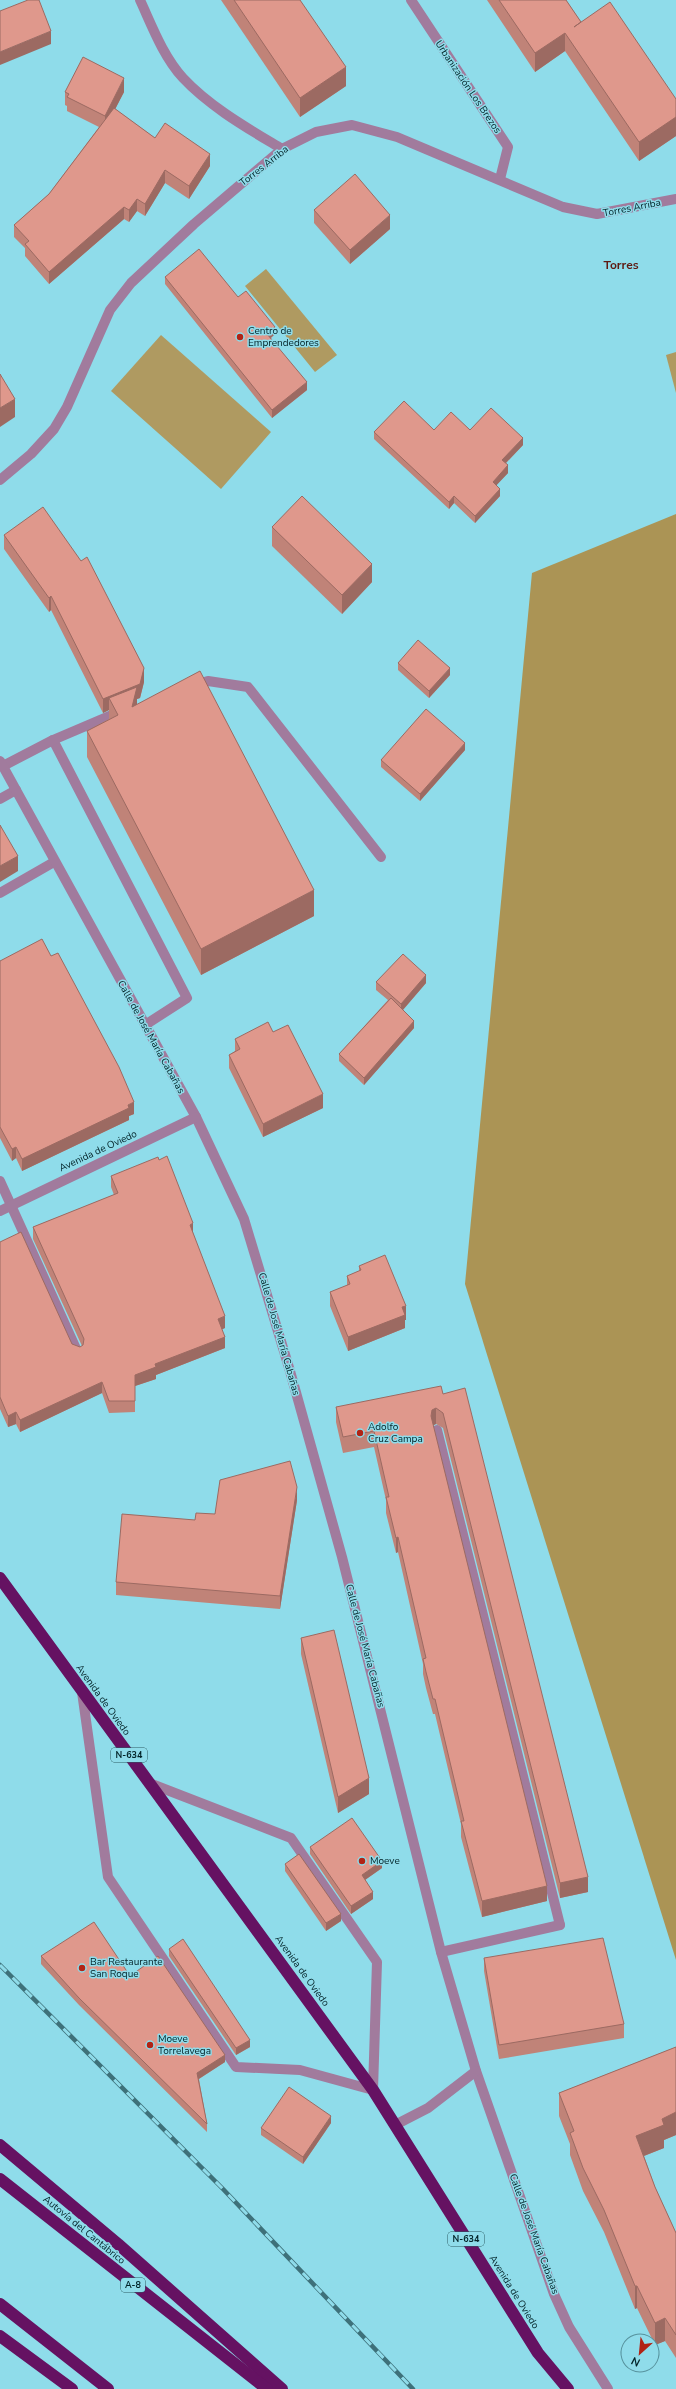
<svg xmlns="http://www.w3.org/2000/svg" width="676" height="2389" font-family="'Nunito Sans',sans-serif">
  <rect width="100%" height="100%" fill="#8fdcea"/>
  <g fill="#af9a61">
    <polygon points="266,269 337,355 315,372 245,286"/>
    <polygon points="161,335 271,432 221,489 111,391"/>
    <polygon points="676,352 676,393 666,355"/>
  </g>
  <polygon fill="#ab9455" points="676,514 676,1960 465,1284 532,573"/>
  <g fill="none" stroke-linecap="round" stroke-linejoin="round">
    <g stroke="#a17b9d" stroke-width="10">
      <polyline points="192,686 208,681 248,687 381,857"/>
      <polyline points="53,740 187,998 145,1025"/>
      <polyline points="3,766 53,740 121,711"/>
      <polyline points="0,799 16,790"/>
      <polyline points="0,893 54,862"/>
      <polyline points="437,1430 560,1925"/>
      <polyline points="82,1692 108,1877 236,2067 300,2070 373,2090 377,1962 291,1838 149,1783"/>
    </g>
    <g stroke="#a17b9d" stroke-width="10">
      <path d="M 140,0 C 152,26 163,56 183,78 C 210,107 249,129 282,149"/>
      <polyline points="411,0 508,147 500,179"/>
      <polyline points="0,480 31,454 54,429 67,407 110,310 131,283 194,224 282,149 316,132 352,125 397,137 563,207 597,214 676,199"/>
      <polyline points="0,761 196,1117 244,1219 290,1371 342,1557 441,1952 476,2071 554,2294 569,2327 608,2389"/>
      <polyline points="0,1181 78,1353"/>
      <polyline points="0,1211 196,1117"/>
      <polyline points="441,1952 560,1925"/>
      <polyline points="395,2125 428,2108 476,2071"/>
    </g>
    <g stroke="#651262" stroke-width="12">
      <polyline points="0,1578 373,2090 538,2353 568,2389"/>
      <polyline points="0,2145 118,2244 282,2389"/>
      <polyline points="0,2179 267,2389"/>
      <polyline points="0,2304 108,2389"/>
      <polyline points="0,2336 72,2389"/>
    </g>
    <defs>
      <polyline id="rail" points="0,1965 223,2189 413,2389"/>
    </defs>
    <use href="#rail" stroke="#3e717a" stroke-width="4.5"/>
    <use href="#rail" stroke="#8fdcea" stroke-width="3" stroke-dasharray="9" stroke-linecap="butt"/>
  </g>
  <g fill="#c08378">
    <polygon points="221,0 300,0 346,86 300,117"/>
    <polygon points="487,0 566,0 581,22 676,99 676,136 639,161 565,51 535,72"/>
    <polygon points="65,92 124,92 115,109 155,138 210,166 189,199 165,183 145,216 137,211 129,222 124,219 49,284 25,256 25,248 14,237 14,225 49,194 99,127 67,111 67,106 65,105"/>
    <polygon points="314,210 390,229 350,264 314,223"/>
    <polygon points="165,277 238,297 275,334 271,338 307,390 272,418 165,284"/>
    <polygon points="434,430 470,430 523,445 506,463 508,473 496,485 500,496 475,523 454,503 449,509 374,439 374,432"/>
    <polygon points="272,527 372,582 342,614 272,546"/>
    <polygon points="4,535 144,682 140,698 137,699 137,704 314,916 201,975 87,757 87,731 109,719 109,710 103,713 51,610 49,612 4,549"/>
    <polygon points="398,663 450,675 429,698 398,670"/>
    <polygon points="465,750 420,801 381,767 381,760"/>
    <polygon points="51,956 134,1114 129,1116 129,1120 22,1171 16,1158 12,1161 0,1138 0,961"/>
    <polygon points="376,982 426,983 403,1010 414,1028 364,1085 339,1061 339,1054 388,1000 376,990"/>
    <polygon points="273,1032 323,1108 263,1137 229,1068 229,1055 235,1051 235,1039"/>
    <polygon points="111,1176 193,1234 225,1328 222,1329 225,1348 156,1375 156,1379 135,1386 135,1412 109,1413 102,1393 20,1432 16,1424 8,1427 0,1409 0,1242 72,1344 80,1347 82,1346 33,1239 33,1227 114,1195 111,1187"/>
    <polygon points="359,1266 406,1320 405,1320 405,1328 348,1351 330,1306 330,1292 347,1286 347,1276 359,1271"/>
    <polygon points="443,1394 588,1892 560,1898 443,1428 436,1424 433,1425 547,1901 482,1917 461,1837 461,1824 435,1714 433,1714 426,1688 423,1674 423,1664 398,1552 396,1553 386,1513 386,1500 374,1447 343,1453 336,1422 336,1407"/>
    <polygon points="297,1500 280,1609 116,1595 116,1582 195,1520 215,1514"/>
    <polygon points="301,1638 369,1794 338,1813 301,1654"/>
    <polygon points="310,1847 382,1868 365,1880 373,1899 351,1914 310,1854"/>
    <polygon points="285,1864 341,1921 326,1931 285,1871"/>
    <polygon points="169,1949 250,2047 236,2055 169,1956"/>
    <polygon points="41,1956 130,1976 225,2062 199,2079 207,2124 207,2132 79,2005 41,1964"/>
    <polygon points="484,1958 624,2024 624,2038 499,2059 484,1971"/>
    <polygon points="676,2047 676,2135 664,2140 664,2148 644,2156 655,2187 676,2233 676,2358 665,2341 655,2345 637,2308 635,2309 604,2232 583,2191 570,2155 570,2144 559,2116 559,2093"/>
    <polygon points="331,2123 303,2164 261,2135 261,2128"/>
  </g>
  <g fill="#9c6a62">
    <polygon points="51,31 51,44 0,65 0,52"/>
    <polygon points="565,33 565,51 535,72 535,53"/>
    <polygon points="346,67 346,86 300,117 300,98"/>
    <polygon points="124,78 124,92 105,129 105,116"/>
    <polygon points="676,117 676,136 639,161 639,142"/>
    <polygon points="210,154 210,166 189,199 189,186"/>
    <polygon points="165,170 165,183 145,216 145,204"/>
    <polygon points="137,199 137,211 129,222 129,210"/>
    <polygon points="124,207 124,219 49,284 49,272"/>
    <polygon points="390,215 390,229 350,264 350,250"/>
    <polygon points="275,327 275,334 267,341 267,334"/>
    <polygon points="307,382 307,390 272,418 272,410"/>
    <polygon points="15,399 15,417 0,427 0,408"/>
    <polygon points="523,438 523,445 502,467 502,460"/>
    <polygon points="508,465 508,473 493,489 493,482"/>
    <polygon points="500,489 500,496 475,523 475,516"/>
    <polygon points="454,496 454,503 449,509 449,502"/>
    <polygon points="372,564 372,582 342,614 342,595"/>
    <polygon points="51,596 51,610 49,612 49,598"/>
    <polygon points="144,668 144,682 140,698 137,699 137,713 109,698 109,710 103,713 103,699"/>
    <polygon points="450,668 450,675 429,698 429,691"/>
    <polygon points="465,743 465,750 420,801 420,794"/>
    <polygon points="18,856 18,871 0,882 0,866"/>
    <polygon points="314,890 314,916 201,975 201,949"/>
    <polygon points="426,975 426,983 401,1012 401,1004"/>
    <polygon points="414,1021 414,1028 364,1085 364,1078"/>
    <polygon points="323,1094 323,1108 263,1137 263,1124"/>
    <polygon points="134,1102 134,1114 129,1116 129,1120 22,1171 22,1159"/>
    <polygon points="16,1147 16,1158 12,1161 12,1149"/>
    <polygon points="193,1223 193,1235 190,1225"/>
    <polygon points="406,1306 406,1320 405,1320 405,1328 348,1351 348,1337 402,1307"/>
    <polygon points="225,1316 225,1328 218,1331 218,1319"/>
    <polygon points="225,1337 225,1348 156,1375 156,1379 135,1386 135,1375 155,1364"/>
    <polygon points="102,1382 102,1393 20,1432 20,1420"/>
    <polygon points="436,1408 436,1424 432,1426 431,1416 432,1410"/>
    <polygon points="16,1412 16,1424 8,1427 8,1416"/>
    <polygon points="297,1487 297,1500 280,1609 280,1596"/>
    <polygon points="398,1537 398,1552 396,1553 396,1538"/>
    <polygon points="369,1778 369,1794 338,1813 338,1797"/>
    <polygon points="382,1861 382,1868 362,1882 362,1875"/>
    <polygon points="588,1877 588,1892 560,1898 560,1883"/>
    <polygon points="547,1886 547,1901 482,1917 482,1901"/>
    <polygon points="373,1892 373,1899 351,1914 351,1906"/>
    <polygon points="341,1914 341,1921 326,1931 326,1923"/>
    <polygon points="250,2040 250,2047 236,2055 236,2048"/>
    <polygon points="225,2055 225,2062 197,2080 197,2073"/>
    <polygon points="676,2112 676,2135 664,2140 664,2148 636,2159 636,2136 662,2119"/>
    <polygon points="331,2116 331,2123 303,2164 303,2157"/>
    <polygon points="635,2286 637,2286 637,2308 635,2309"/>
    <polygon points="665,2318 665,2341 655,2345 655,2323"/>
  </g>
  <g fill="#df988c" stroke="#9c6a62">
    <polygon points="28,0 39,0 51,31 0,52 0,11"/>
    <polygon points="234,0 300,0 346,67 300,98"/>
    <polygon points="499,0 566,0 581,22 574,27 610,2 676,99 676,117 639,142 565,33 535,53"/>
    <polygon points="83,57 124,78 105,116 67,97 69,94 65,92"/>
    <polygon points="114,108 155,138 165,123 210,154 189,186 165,170 145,204 137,199 129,210 124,207 49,272 25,244 29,241 14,225 49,194"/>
    <polygon points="355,174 390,215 350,250 314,210"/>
    <polygon points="199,249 238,297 246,291 275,327 267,334 307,382 272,410 165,277"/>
    <polygon points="0,374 15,399 0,408"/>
    <polygon points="404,401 434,430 451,412 470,430 491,408 523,438 502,460 508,465 493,482 500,489 475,516 454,496 449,502 374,432"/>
    <polygon points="302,496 372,564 342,595 272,527"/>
    <polygon points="43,507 81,561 87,557 144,668 140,684 103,699 51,596 49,598 4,535"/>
    <polygon points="418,640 450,668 429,691 398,663"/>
    <polygon points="200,671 314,890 201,949 87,731 118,715 109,698 137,687 132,707"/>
    <polygon points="426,709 465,743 420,794 381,760"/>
    <polygon points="0,825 18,856 0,866"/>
    <polygon points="42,939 51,956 58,953 119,1067 134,1102 128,1105 129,1108 22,1159 16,1147 12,1149 0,1127 0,961"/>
    <polygon points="403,954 426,975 401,1004 376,982"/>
    <polygon points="391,998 414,1021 364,1078 339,1054"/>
    <polygon points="268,1022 273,1032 288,1025 323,1094 263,1124 229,1055 240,1049 235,1039"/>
    <polygon points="167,1156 193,1223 190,1225 225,1316 218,1319 225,1337 155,1364 156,1367 135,1375 135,1401 109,1401 102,1382 20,1420 16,1412 8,1416 0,1397 0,1242 21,1232 72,1344 80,1347 83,1345 84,1339 33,1227 118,1193 111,1176 158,1157 159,1160"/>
    <polygon points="385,1255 406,1306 402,1307 405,1315 348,1337 330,1292 350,1284 347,1276 361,1270 359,1266"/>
    <polygon points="441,1386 443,1394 465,1388 588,1877 560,1883 443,1413 436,1408 432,1410 431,1416 547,1886 482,1901 461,1821 464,1821 435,1699 433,1699 426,1672 423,1659 426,1658 398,1537 396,1538 386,1497 389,1497 374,1431 343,1437 336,1407"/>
    <polygon points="290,1461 297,1487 280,1596 116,1582 122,1514 195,1520 196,1513 215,1514 220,1480"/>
    <polygon points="334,1630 369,1778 338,1797 301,1638"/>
    <polygon points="352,1818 382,1861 362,1875 373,1892 351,1906 310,1847"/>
    <polygon points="299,1854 341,1914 326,1923 285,1864"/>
    <polygon points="94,1922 130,1976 158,1956 225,2055 197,2073 207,2124 79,1998 41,1956"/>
    <polygon points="603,1938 624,2024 499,2045 484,1958"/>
    <polygon points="183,1939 250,2040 236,2048 169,1949"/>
    <polygon points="676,2047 676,2112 662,2119 664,2125 636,2136 655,2187 676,2233 676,2335 665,2318 655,2323 637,2286 635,2286 604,2210 583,2168 570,2133 574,2131 559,2093"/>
    <polygon points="289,2087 331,2116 303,2157 261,2128"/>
  </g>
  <g fill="#b12315" stroke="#8fdcea" stroke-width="1.5">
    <circle cx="240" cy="337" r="4"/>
    <circle cx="360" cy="1433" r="4"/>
    <circle cx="362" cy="1861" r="4"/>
    <circle cx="82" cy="1968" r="4"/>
    <circle cx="150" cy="2045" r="4"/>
  </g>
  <g text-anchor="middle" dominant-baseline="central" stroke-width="3" stroke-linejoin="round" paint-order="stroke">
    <g fill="#8fdcea" stroke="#2d5b63" stroke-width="1">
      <rect x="111" y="1748" width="36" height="14" rx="3"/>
      <rect x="448" y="2232" width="36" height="14" rx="3"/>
      <rect x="121" y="2278" width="24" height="14" rx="3"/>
    </g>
    <g font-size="9" font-weight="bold" fill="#032429">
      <text x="129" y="1755">N-634</text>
      <text x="466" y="2239">N-634</text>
      <text x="133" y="2285">A-8</text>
    </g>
    <g font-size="10" fill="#032429" stroke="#8fdcea">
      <text transform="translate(468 87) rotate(56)">Urbanización Los Brezos</text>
      <text transform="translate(264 166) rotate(-38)">Torres Arriba</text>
      <text transform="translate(632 208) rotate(-11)">Torres Arriba</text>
      <text transform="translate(151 1037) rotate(61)">Calle de José María Cabañas</text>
      <text transform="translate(98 1151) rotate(-25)">Avenida de Oviedo</text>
      <text transform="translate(279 1334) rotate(74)">Calle de José María Cabañas</text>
      <text transform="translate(365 1646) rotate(75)">Calle de José María Cabañas</text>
      <text transform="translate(103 1700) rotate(54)">Avenida de Oviedo</text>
      <text transform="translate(302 1971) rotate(54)">Avenida de Oviedo</text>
      <text transform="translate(84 2230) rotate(39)">Autovía del Cantábrico</text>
      <text transform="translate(534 2234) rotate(70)">Calle de José María Cabañas</text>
      <text transform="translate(514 2292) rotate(58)">Avenida de Oviedo</text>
    </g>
    <g font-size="10" fill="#032429" stroke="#8fdcea" text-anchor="start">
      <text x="248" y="331">Centro de<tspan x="248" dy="12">Emprendedores</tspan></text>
      <text x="368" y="1427">Adolfo<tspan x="368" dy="12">Cruz Campa</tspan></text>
      <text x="370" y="1861">Moeve</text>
      <text x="90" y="1962">Bar Restaurante<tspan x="90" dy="12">San Roque</tspan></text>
      <text x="158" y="2039">Moeve<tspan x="158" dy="12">Torrelavega</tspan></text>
    </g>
    <g font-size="12" font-weight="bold" fill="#5e1a12" stroke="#8fdcea">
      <text x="621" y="265">Torres</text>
    </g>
  </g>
  <g transform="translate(640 2353) rotate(207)"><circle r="19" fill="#8fdcea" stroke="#57929d"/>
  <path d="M0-3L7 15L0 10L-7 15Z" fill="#b12315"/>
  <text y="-6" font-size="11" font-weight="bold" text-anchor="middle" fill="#032429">N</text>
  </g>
</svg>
